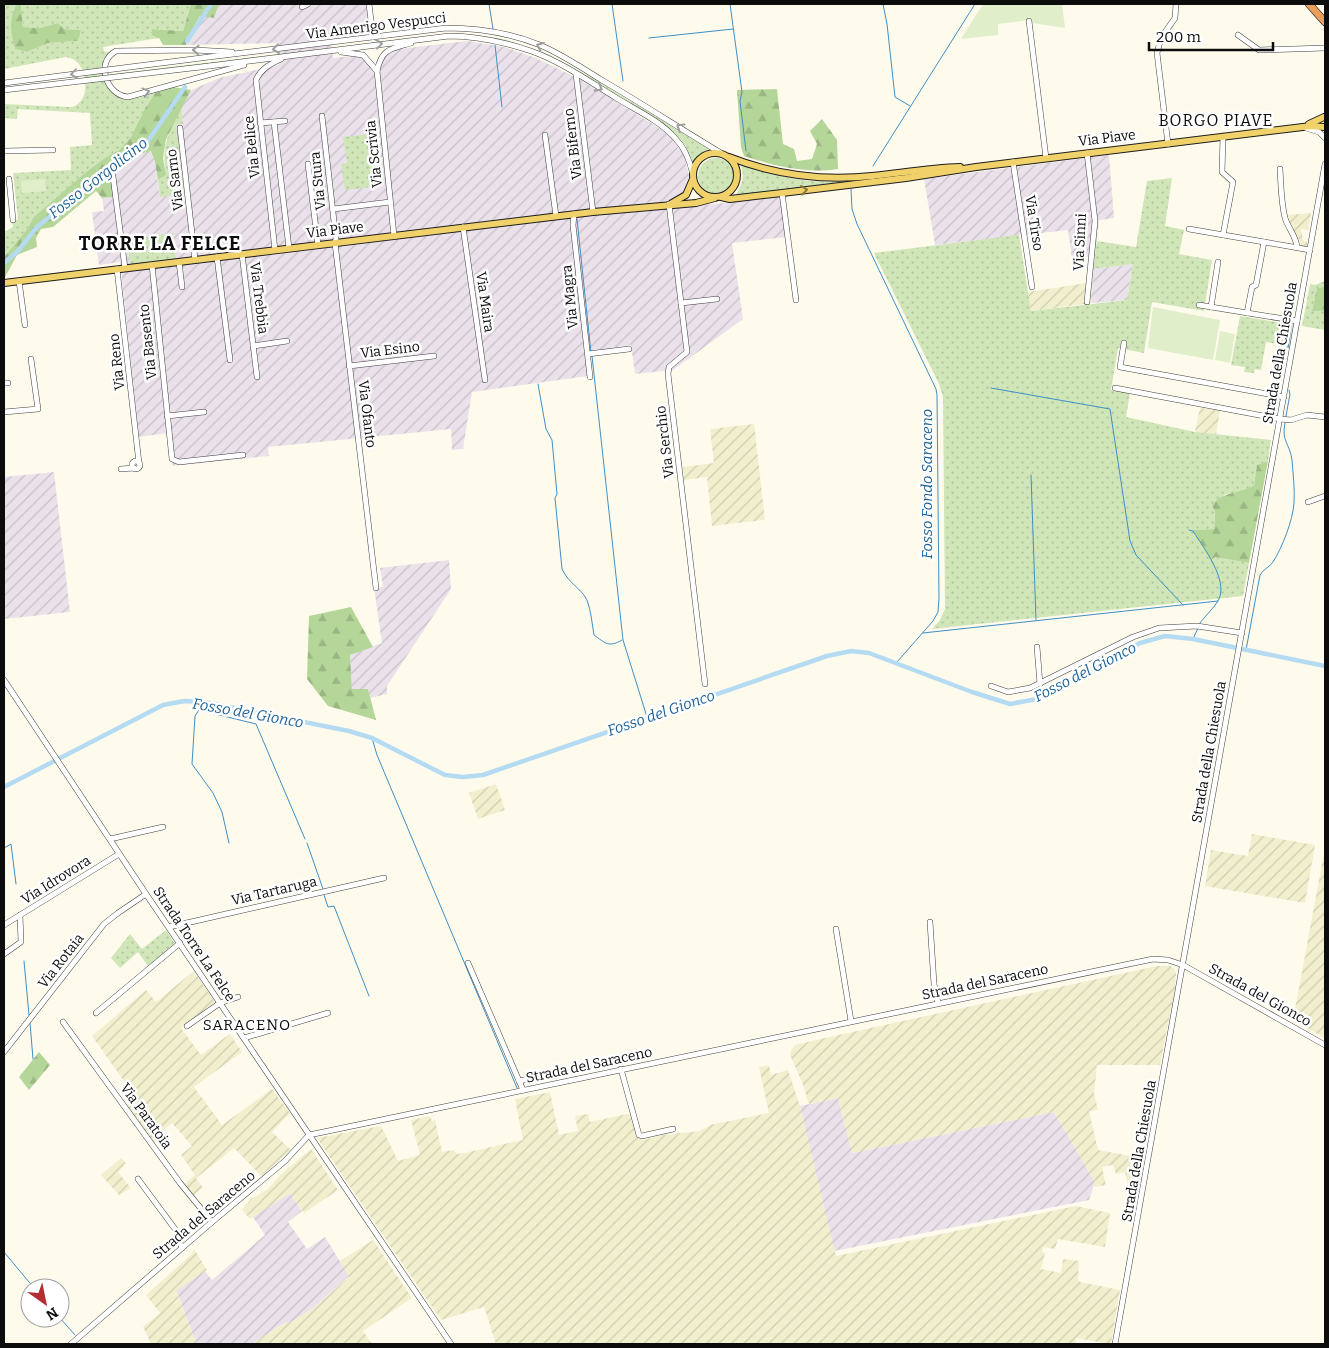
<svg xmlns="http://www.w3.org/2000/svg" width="1329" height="1348" font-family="Bitter,serif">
  <defs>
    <pattern id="industrial-furrows" width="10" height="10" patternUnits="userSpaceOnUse" patternTransform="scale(1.25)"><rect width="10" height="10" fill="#eae1eb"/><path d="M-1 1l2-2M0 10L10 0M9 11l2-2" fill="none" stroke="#c8c0c8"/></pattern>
    <pattern id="farmland-furrows" width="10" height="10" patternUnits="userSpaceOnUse" patternTransform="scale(1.25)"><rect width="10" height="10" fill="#f2efce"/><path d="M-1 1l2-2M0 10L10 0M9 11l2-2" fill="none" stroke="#ceccb0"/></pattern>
    <pattern id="grass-dots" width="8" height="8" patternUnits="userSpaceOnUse" patternTransform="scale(1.25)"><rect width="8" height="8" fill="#d0e6b9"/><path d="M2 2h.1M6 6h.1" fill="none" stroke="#b1c49e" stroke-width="1.8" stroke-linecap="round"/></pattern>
    <pattern id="forest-firs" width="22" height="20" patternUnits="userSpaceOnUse" patternTransform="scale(1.25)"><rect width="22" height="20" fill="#b4d699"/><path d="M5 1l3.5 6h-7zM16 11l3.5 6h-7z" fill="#9ab683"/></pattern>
  </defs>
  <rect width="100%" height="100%" fill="#fefbed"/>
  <g fill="url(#industrial-furrows)">
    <polygon points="219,4 298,4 301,10 314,4 366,4 370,34 331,41 333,58 353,56 362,57 369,64 373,71 380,70 382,59 392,50 458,42 468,41 504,47 536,58 581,80 667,133 684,155 689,176 686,189 674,208 781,197 786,237 732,243 743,319 673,370 635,374 631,345 586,352 588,376 472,392 463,449 452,450 451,429 268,447 269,456 173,466 168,433 139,437 120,262 99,265 92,212 104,211 102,198 113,197 110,169 131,156 151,151 155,162 160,197 176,125 183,124 181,108 191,90 219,78 279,65 278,43 186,45 187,39 201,16 214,18"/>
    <polygon points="1109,155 1114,218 1099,220 1095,256 1072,259 1068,230 935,245 924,179"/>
    <polygon points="1133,264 1127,300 1091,303 1093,269"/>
    <polygon points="54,472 70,612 4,619 4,477"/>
    <polygon points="449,560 451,589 387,686 387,694 370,698 368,689 352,689 350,655 382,643 374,588 383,587 380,568"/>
    <polygon points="838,1098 852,1153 1054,1112 1095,1182 1089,1200 834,1251 800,1106"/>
    <polygon points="290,1193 302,1211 288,1222 307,1249 325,1237 349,1276 312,1309 293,1321 281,1325 252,1344 198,1344 193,1335 176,1290 205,1271 212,1280 265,1235 253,1217"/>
  </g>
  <g fill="url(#farmland-furrows)">
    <polygon points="1311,213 1308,230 1301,229 1303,240 1307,242 1307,247 1301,246 1300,241 1290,226 1287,215"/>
    <polygon points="1093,282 1091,303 1031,311 1028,292"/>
    <polygon points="1200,408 1220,410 1216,435 1195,432"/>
    <polygon points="754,424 765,520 712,526 707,477 684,480 683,467 714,463 710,429"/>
    <polygon points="496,784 505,810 478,819 469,793"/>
    <polygon points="1252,834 1315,845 1305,903 1205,886 1211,850 1248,856"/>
    <polygon points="1325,848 1325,1038 1293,1020"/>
    <polygon points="1157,966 1170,966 1174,968 1176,973 1175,989 1160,1065 1097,1065 1094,1094 1098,1110 1089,1111 1098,1150 1147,1159 1143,1191 1131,1189 1128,1186 1125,1172 1116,1174 1113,1165 1102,1167 1106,1185 1094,1187 1095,1182 1054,1112 852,1153 838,1098 809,1104 802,1082 790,1055 791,1050 795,1045 820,1039"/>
    <polygon points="194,971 215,1002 181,1028 201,1055 230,1034 242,1052 194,1087 222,1125 272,1089 290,1113 272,1132 291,1150 261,1176 234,1148 196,1178 203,1188 192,1196 183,1185 195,1175 181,1155 192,1146 172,1123 161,1132 164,1137 153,1144 126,1106 136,1098 92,1036 146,990 156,1002"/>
    <polygon points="769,1065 771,1075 788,1070 800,1106 836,1256 1076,1206 1110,1213 1105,1247 1058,1239 1055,1249 1043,1247 1042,1252 1045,1253 1041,1269 1061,1273 1063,1259 1079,1261 1078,1281 1080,1282 1120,1290 1111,1344 1076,1338 1075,1344 518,1344 516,1342 511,1344 496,1344 484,1307 441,1320 317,1138 381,1126 398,1161 420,1155 411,1120 430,1116 432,1121 435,1120 442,1152 453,1150 457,1154 464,1153 523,1140 515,1099 550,1092 559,1135 578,1131 575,1116 588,1114 590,1122 632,1113 638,1137 643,1140 662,1135 700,1131 710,1125 769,1113 759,1067"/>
    <polygon points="311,1149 338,1190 304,1213 290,1193 250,1219 242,1210 251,1199 268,1189 281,1174"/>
    <polygon points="121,1158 126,1163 118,1172 131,1188 119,1195 101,1175"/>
    <polygon points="373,1240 412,1298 363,1331 372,1344 252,1344 281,1325 293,1321 312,1309 349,1277 340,1261"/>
    <polygon points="194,1249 207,1270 176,1291 193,1335 198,1344 151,1344 143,1327 160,1313 146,1295 192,1254"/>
  </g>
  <g fill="url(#grass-dots)">
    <path d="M 4,4 L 17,4 C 8,17 11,34 15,49 L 27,52 L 48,43 L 78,41 L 80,30 L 65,29 L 58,23 L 40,28 L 23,27 L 21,4 L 191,4 L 183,31 L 153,29 L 159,38 L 103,47 L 104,51 L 111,53 L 104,76 C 118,107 126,101 155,93 L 144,110 L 131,137 L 119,150 L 106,157 L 86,172 L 35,217 L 28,228 L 4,257 L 4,232 L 13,227 L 12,222 L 18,219 L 13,173 L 71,170 L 70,147 L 92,145 L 90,113 L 18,109 L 17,119 L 4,118 L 4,104 L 72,107 C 90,102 88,73 77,62 C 74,59 70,58 66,57 L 4,69 Z"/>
    <polygon points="452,33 477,35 503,39 548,54 594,79 709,149 700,154 693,162 683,142 672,130 564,64 536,51 458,35 112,76 112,74"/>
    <path d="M 181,108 L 183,124 L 176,125 L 184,193 L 160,197 L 158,180 L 166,175 C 161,145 168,134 181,108 Z"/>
    <polygon points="378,133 384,182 366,188 345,190 341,164 347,163 343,137"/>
    <circle cx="716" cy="176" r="18"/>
    <path d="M 741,165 C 771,175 803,182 835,182 C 863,181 892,176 919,173 L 735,196 C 742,185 745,178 741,165 Z"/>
    <polygon points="1172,178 1165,226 1184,230 1179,254 1212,260 1204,311 1152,302 1144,353 1118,348 1111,390 1130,393 1126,417 1195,432 1271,440 1268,461 1257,465 1254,485 1246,490 1224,495 1215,511 1214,529 1194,530 1215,557 1249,563 1243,596 932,629 940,620 945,609 943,397 939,384 874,253 1019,235 1031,311 1127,300 1133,264 1093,269 1097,241 1136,247 1147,181"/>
    <polygon points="173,233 176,259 130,265 127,239"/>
    <polygon points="1325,281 1325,287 1317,288 1312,311 1325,311 1325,330 1302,326 1310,284 1315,285"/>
    <polygon points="1240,316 1294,325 1290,348 1285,347 1285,345 1266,342 1261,370 1255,369 1254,373 1244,372 1245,367 1231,365"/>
    <polygon points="166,930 175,944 148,966 138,952 120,968 111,958 130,934 142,949"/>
  </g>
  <g fill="url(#forest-firs)">
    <path d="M 17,4 L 21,4 L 23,27 L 40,28 L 58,23 L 65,29 L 81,30 L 78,41 L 48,43 L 27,52 L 15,49 C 11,34 8,17 17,4 Z"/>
    <polygon points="191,4 219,4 214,18 200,16 187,39 186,45 163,45 159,38 152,35 152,29 183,31"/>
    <polygon points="173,87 191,90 166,139 163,158 166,175 158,180 155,162 151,151 131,156 111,169 113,197 102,198 96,191 53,227 41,229 36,238 37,247 17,255 4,279 4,257 28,228 34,217 86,172 106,157 119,150 131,137 144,110 155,93"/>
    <path d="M 777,89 L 783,144 L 794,149 L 797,161 L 812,159 L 817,144 L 810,131 L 822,119 L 837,140 L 838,169 C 806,174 775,166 744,156 L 741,147 L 737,90 Z"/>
    <polygon points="1325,287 1325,311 1312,311 1317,288"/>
    <path d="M 1268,461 L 1249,563 L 1215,557 L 1211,560 L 1193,530 L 1214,529 L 1215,511 L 1212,506 C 1221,491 1241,494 1254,485 L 1257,465 Z"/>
    <polygon points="351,607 373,647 350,655 352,689 368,689 376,720 328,706 307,679 309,616"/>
    <polygon points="39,1052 50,1065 29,1090 19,1077"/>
  </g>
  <g fill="#e1eeca">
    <polygon points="983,4 1062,4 1065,28 1032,23 1031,20 998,24 998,35 961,39"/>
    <polygon points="45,179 46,191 22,193 21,181"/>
    <polygon points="1153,307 1220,320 1213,360 1148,348"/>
    <polygon points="1220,331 1235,334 1230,363 1215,360"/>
  </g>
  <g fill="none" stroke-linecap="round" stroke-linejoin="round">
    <g stroke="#408fc5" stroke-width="1">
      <polyline points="423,4 424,4"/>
      <polyline points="489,4 493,29"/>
      <polyline points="612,4 623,81"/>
      <polyline points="730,4 742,92 740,101 746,151"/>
      <polyline points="883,4 887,24 895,97 910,106"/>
      <polyline points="649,38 733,29"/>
      <polyline points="495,45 502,107"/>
      <polyline points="873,166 975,4"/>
      <polyline points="851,189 852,209 857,224 936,389 937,395 939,598 938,612 933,621 897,662"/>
      <polyline points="577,219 591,353"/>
      <polyline points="1288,348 1292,322"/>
      <polyline points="592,356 623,640 647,717"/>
      <path d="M 538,384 L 546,429 L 552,440 L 557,494 L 555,498 L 562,569 C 569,584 581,588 587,600 C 591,610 592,624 594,635 C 605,643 609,648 622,640"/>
      <polyline points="991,388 1110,409 1130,541 1136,555 1183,605"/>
      <polyline points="1286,416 1290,394 1289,390"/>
      <polyline points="1031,475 1036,620"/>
      <path d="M 1189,530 L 1193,531 C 1203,547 1228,579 1219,599 C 1215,607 1206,615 1200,623"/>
      <polyline points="923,633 1218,601"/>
      <polyline points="1193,639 1198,628"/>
      <path d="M 1246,650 L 1260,575 C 1263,569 1269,568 1273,562 C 1282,548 1293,520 1294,503 C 1295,489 1293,474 1292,460 C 1290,444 1281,441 1285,423"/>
      <polyline points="204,702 195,716 192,764 213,793 222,812 229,843"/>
      <polyline points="199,710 256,724 305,839"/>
      <polyline points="372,738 377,755 517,1088"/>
      <polyline points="307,843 323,889"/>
      <polyline points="4,848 11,844 16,884"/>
      <polyline points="324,895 328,907 334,906 369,996"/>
      <polyline points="24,961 29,1015"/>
      <polyline points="30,1023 33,1059"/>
      <polyline points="4,1252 34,1288"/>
      <polyline points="60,1318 75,1335"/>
    </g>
    <g stroke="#b4dbf2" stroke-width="4.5">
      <polyline points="187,41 211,4"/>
      <polyline points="4,263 18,251 37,227 88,185 103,171 125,154 148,141 185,87"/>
      <polyline points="4,787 163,705 184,701 204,702 349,731 372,738 445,775 463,777 483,775 827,656 851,651 869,653 972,692 1010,704 1037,699 1140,643 1165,636 1193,639 1325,666"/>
    </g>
    <defs>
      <g id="minor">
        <polyline points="369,4 373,37"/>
        <polyline points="302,7 308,4"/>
        <polyline points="1029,21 1046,158"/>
        <polyline points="1238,35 1259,50 1325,48"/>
        <path d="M 232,52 L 195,50 L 116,51 C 95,62 106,95 128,97 L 244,65"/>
        <polyline points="341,52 363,55 377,71"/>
        <path d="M 209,57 L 446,28 C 478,28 510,33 540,45 C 561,54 581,67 600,79 C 641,103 681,129 721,153"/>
        <path d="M 209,66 L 449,36 C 478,36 504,42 531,51 C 562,62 590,82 618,99 C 638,111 660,121 675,138 C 685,148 690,161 693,175"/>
        <polyline points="576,74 593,212"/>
        <polyline points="322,116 336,239 335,243 376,588"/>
        <polyline points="274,122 289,248"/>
        <polyline points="260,123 285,121"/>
        <polyline points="180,128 195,260"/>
        <polyline points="1306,128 1319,132 1325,138"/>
        <polyline points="545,135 556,216"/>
        <polyline points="1168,144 1157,53 1161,38 1175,18 1176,4"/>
        <polyline points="4,151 53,150"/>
        <polyline points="1087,153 1095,221 1087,302"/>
        <polyline points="1013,162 1032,287"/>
        <polyline points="308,164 318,245"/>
        <polyline points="112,169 125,268"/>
        <path d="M 1280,169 C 1281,185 1281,202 1285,218 C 1288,228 1296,236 1297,247"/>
        <polyline points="9,179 13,220"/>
        <polyline points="782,193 796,300"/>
        <polyline points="669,204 687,352 669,367 668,374 705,684"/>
        <polyline points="333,209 390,202"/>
        <polyline points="574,214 573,225 590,377"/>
        <polyline points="463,227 485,380"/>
        <polyline points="1189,229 1310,250"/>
        <polyline points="1223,235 1233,182 1222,172 1223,137"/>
        <path d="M 394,236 L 377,71 C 382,48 391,49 411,43"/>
        <path d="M 275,250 L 256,80 C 261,69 270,64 281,59"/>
        <polyline points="242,254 257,377"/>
        <polyline points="217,257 230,360"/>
        <polyline points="179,262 182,287"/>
        <polyline points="152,265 172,459 179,462 243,455"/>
        <polyline points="117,269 139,463"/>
        <polyline points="19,281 25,325"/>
        <polyline points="681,303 717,299"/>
        <polyline points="1199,305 1297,321"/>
        <polyline points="1211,307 1218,262"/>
        <polyline points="1247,313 1252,287 1256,285 1264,242"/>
        <polyline points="1124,343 1120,367 1284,397"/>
        <polyline points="253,346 287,341"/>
        <polyline points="588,354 629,349"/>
        <polyline points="349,366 434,356"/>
        <polyline points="4,383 8,383"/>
        <polyline points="1115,388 1280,419 1291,420 1307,415 1325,417"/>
        <polyline points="4,412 38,409 31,359"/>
        <polyline points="167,416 204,412"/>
        <circle cx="136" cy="465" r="4"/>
        <polyline points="121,469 134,468"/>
        <polyline points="1308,502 1325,496"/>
        <polyline points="1037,647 1040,684"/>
        <polyline points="4,680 146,894 451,1344"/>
        <polyline points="991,686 1008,692 1030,688 1133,637 1159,628 1197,626 1242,633"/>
        <polyline points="110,839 163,827"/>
        <polyline points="930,922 934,984 938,1003"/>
        <polyline points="4,925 119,854"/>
        <polyline points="169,927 384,878"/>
        <polyline points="836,929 851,1021"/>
        <polyline points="4,954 21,942 20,915"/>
        <polyline points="468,963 523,1090"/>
        <polyline points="96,1013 180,943"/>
        <polyline points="63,1022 180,1183 212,1222"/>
        <polyline points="187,1026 220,1003 238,997"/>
        <polyline points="244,1038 328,1013"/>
        <polyline points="4,1052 104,924 118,913 146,894"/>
        <polyline points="621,1069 639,1135 642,1136 673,1129"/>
        <polyline points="519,1081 547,1075"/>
        <polyline points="138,1179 175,1229 182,1248"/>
        <polyline points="71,1344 212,1222 285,1161 309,1135 1153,959 1168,960 1183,965 1325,1045"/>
        <polyline points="1115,1344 1325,164"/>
      </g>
      <g id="major">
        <polyline points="1309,124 1324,117"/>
        <circle cx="715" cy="175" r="22"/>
        <path d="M 729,157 C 775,175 823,181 872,176 C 901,173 930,168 960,167"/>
        <polyline points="721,197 730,199 782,193 906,178 976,167 1311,126 1324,127"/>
        <polyline points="672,203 686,195 693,179"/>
        <polyline points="4,283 593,212 696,203 715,198"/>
      </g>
      <polyline id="highway" points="1309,4 1325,22"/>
    </defs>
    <use href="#minor" stroke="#3f3f3f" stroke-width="6"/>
    <use href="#major" stroke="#1d1d1d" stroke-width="8"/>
    <use href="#highway" stroke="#1d1d1d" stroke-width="8"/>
    <use href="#minor" stroke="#fff" stroke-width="5"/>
    <use href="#major" stroke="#f0d16a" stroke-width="6"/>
    <use href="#highway" stroke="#ec9f5d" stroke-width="7"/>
    <defs>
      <g id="minor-bridge">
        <polyline points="4,83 209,57"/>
        <polyline points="4,90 209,66"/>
      </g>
    </defs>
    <use href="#minor-bridge" stroke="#3f3f3f" stroke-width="6" stroke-linecap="butt"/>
    <use href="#minor-bridge" stroke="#fff" stroke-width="5"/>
  </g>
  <defs><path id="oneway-chevron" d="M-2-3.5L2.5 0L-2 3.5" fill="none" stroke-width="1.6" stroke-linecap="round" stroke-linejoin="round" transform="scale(1.25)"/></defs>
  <g stroke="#9e9e9e">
    <use href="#oneway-chevron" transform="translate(379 44) rotate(-7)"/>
    <use href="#oneway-chevron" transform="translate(540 46) rotate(-157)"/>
    <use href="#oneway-chevron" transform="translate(276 49) rotate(173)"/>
    <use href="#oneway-chevron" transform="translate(196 50) rotate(-178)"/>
    <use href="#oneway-chevron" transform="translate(74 74) rotate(173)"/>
    <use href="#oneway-chevron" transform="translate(599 88) rotate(31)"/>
    <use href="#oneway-chevron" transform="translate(146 92) rotate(-15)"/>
    <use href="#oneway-chevron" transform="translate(680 127) rotate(-148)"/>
  </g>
  <use stroke="#897840" href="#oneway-chevron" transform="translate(804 190) rotate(-7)"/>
  <g text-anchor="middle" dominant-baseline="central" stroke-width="5" stroke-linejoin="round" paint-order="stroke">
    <g font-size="14" fill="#0c0c0c" stroke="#fff">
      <text transform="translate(376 26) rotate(-7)">Via Amerigo Vespucci</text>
      <text transform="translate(1107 138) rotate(-7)">Via Piave</text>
      <text transform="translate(573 144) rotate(-97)">Via Biferno</text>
      <text transform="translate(252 147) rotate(-96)">Via Belice</text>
      <text transform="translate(374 154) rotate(-96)">Via Scrivia</text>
      <text transform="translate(175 180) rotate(-97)">Via Sarno</text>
      <text transform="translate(318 181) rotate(-96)">Via Stura</text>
      <text transform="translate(1034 223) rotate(81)">Via Tirso</text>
      <text transform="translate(335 230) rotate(-7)">Via Piave</text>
      <text transform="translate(1080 242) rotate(-87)">Via Sinni</text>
      <text transform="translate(570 297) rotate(-96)">Via Magra</text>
      <text transform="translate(259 298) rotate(83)">Via Trebbia</text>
      <text transform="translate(485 302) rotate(82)">Via Maira</text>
      <text transform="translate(148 342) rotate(-96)">Via Basento</text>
      <text transform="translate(390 350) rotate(-7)">Via Esino</text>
      <text transform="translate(1280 353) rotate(-80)">Strada della Chiesuola</text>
      <text transform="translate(117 362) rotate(-96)">Via Reno</text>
      <text transform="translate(367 414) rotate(83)">Via Ofanto</text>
      <text transform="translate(665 442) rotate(-97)">Via Serchio</text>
      <text transform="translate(1209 752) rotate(-80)">Strada della Chiesuola</text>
      <text transform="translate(56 880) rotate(-32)">Via Idrovora</text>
      <text transform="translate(274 891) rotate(-13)">Via Tartaruga</text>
      <text transform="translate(194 944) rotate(56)">Strada Torre La Felce</text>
      <text transform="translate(61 961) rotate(-52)">Via Rotaia</text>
      <text transform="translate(985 982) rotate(-12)">Strada del Saraceno</text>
      <text transform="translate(1260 995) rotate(29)">Strada del Gionco</text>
      <text transform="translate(589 1065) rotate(-12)">Strada del Saraceno</text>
      <text transform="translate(146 1116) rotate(54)">Via Paratoia</text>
      <text transform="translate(1139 1151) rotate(-80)">Strada della Chiesuola</text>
      <text transform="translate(204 1215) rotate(-40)">Strada del Saraceno</text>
    </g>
    <g font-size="15" font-style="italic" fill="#1d6196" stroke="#fff">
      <text transform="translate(98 178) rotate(-38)">Fosso Gorgolicino</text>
      <text transform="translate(927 484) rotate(-90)">Fosso Fondo Saraceno</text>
      <text transform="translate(1085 672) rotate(-27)">Fosso del Gionco</text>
      <text transform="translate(248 713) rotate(10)">Fosso del Gionco</text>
      <text transform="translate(661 713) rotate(-19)">Fosso del Gionco</text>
    </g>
    <g font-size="15" letter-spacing="1" fill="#0c0c0c" stroke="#fff">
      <text x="247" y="1025">SARACENO</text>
    </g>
    <g font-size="16" letter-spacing="1" fill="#0c0c0c" stroke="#fff">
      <text x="1216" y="120">BORGO PIAVE</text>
    </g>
    <g font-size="19" font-weight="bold" letter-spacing="1" fill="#0c0c0c" stroke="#fff">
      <text x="160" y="243">TORRE LA FELCE</text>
    </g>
  </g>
  <rect width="1329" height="1348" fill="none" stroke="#0c0c0c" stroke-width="10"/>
  <g transform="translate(45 1303) rotate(147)"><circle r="24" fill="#ffffff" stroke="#9e9e9e"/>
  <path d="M0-4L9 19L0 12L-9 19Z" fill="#b42d32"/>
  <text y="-8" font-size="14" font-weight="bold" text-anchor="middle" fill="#0c0c0c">N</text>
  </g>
  <path d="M1149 42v8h124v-8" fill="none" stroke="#0c0c0c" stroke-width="2.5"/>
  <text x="1156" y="42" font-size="15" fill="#0c0c0c" stroke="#ffffff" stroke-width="4" paint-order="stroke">200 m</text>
</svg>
